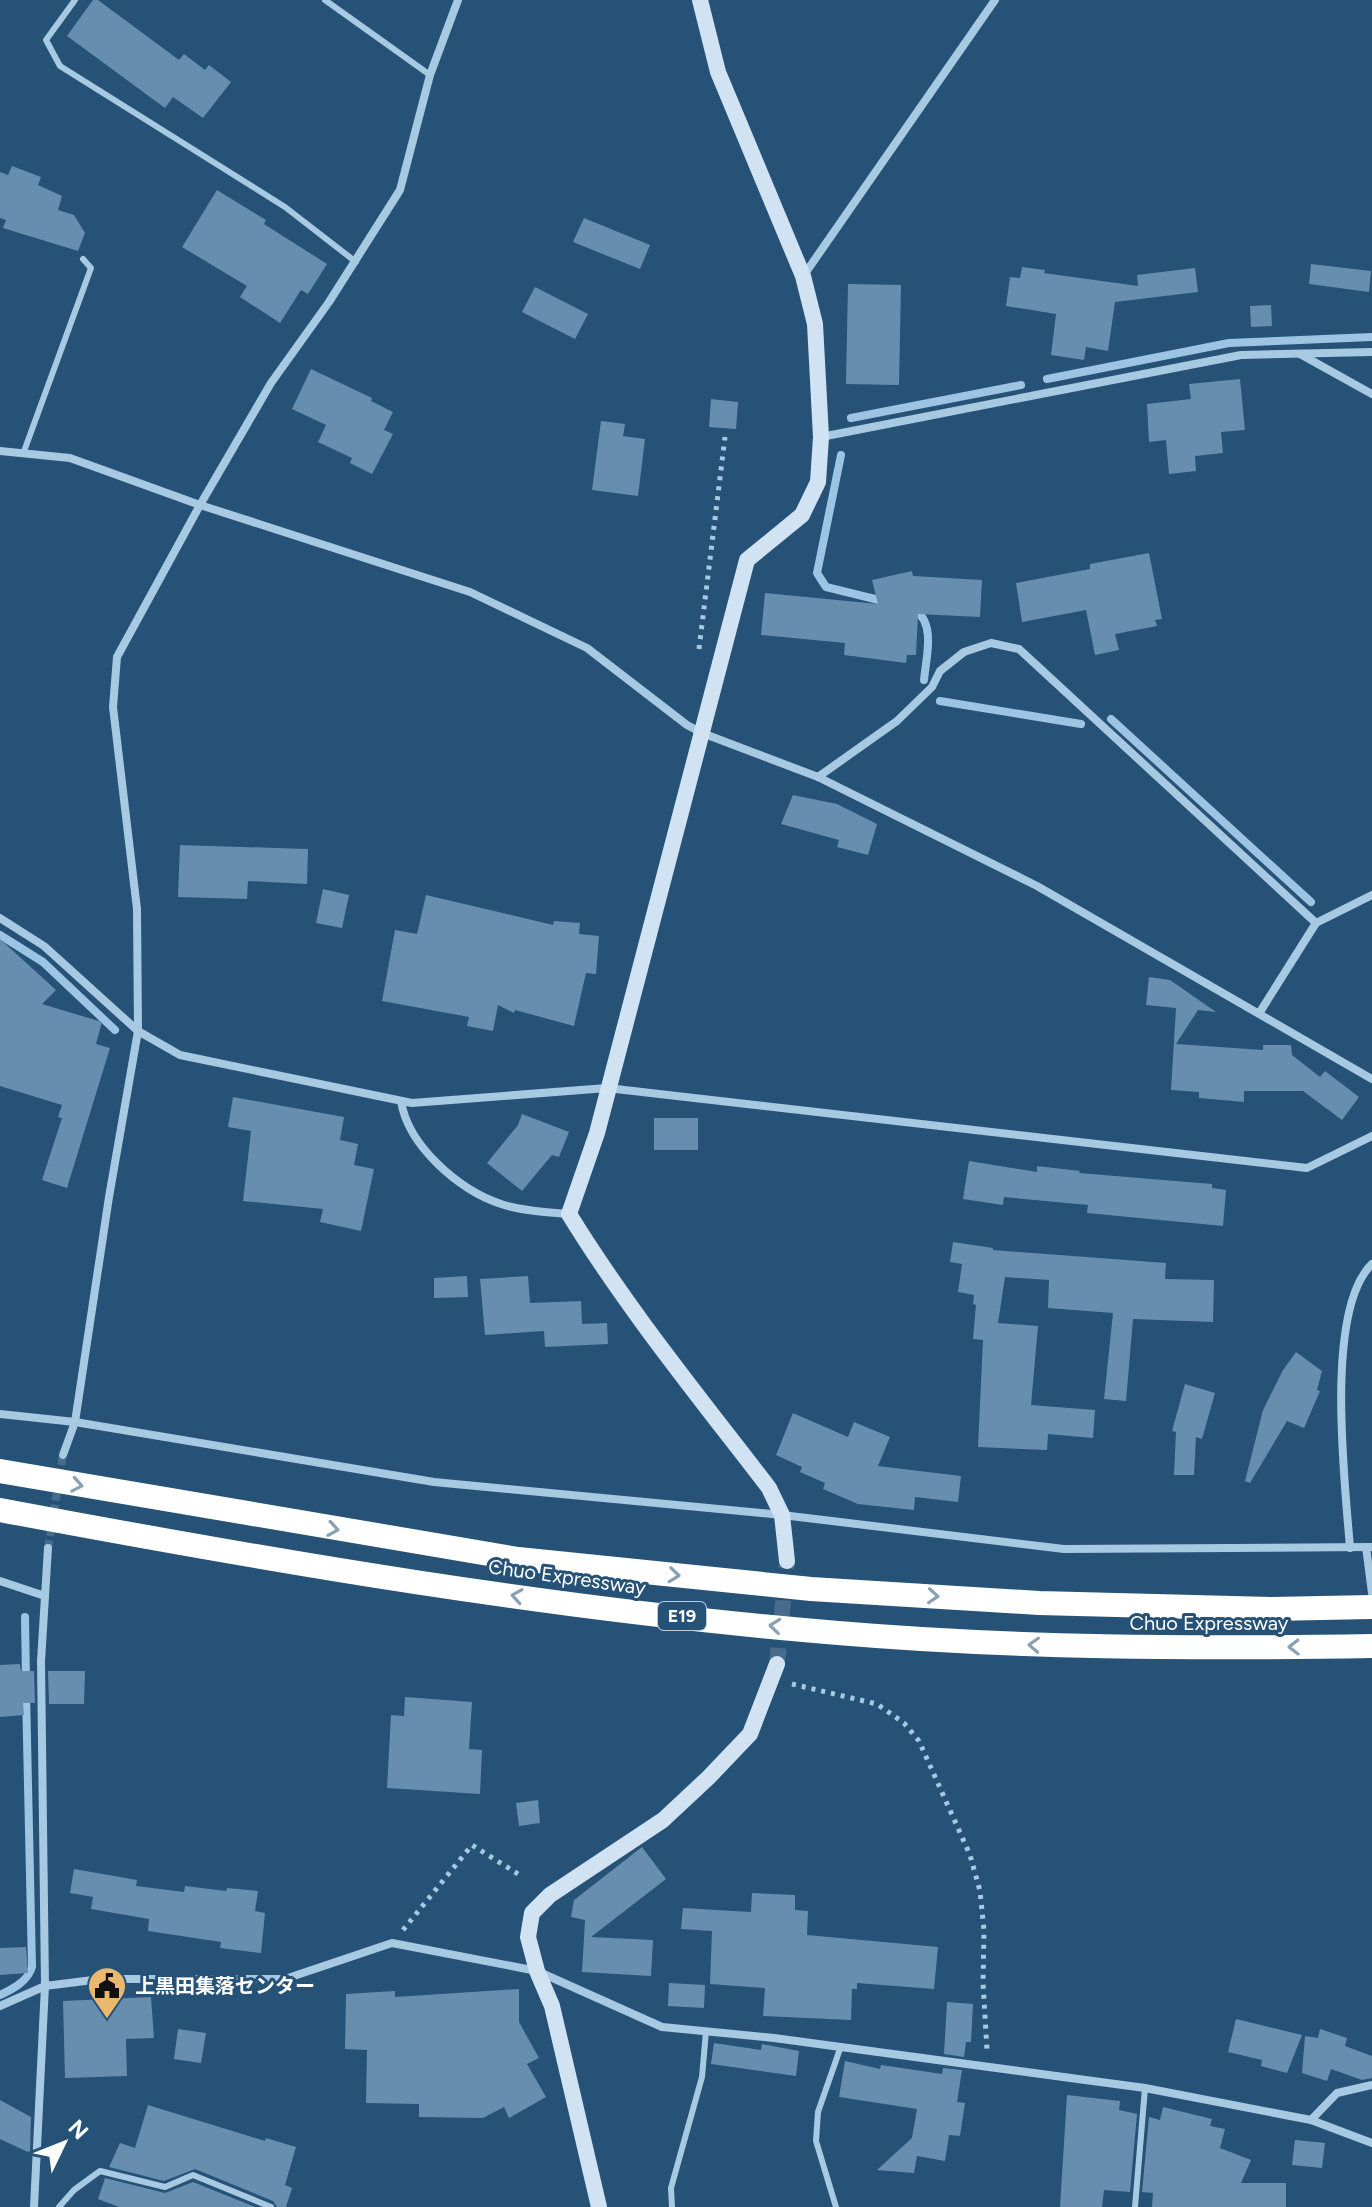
<svg xmlns="http://www.w3.org/2000/svg" width="1372" height="2207" font-family="Figtree,'Noto Sans JP',sans-serif">
  <rect width="100%" height="100%" fill="#265277"/>
  <g fill="none" stroke-linecap="round" stroke-linejoin="round">
    <g stroke="#9dc5e3" stroke-width="8">
      <polyline points="1047,379 1229,343 1372,337"/>
      <polyline points="851,418 1021,385"/>
      <polyline points="841,455 817,573 826,587 887,602"/>
      <path d="M 915,610 C 936,624 926,658 924,680"/>
      <polyline points="940,701 1081,724"/>
      <polyline points="1111,719 1311,902"/>
      <polyline points="0,935 43,962 115,1030"/>
      <polyline points="25,1617 26,1680"/>
      <path d="M 0,1995 C 13,1989 28,1981 32,1967 L 26,1693"/>
    </g>
  </g>
  <g fill="#678eae">
    <polygon points="93,0 98,0 179,60 184,54 205,70 209,65 231,82 203,118 173,97 165,108 67,36"/>
    <polygon points="12,166 41,177 38,185 62,196 58,210 74,215 85,233 78,251 3,228 6,220 0,218 0,172 8,175"/>
    <polygon points="217,190 266,220 264,224 327,264 308,294 301,290 280,323 240,297 247,286 182,247"/>
    <polygon points="584,218 650,245 640,269 573,242"/>
    <polygon points="1311,264 1371,271 1369,292 1309,284"/>
    <polygon points="1022,267 1045,270 1044,273 1138,286 1137,275 1195,268 1198,292 1115,302 1108,351 1086,347 1084,360 1051,355 1056,314 1006,306 1010,277 1020,278"/>
    <polygon points="848,284 901,285 899,385 846,384"/>
    <polygon points="535,287 588,314 575,339 522,312"/>
    <polygon points="1271,305 1272,326 1251,327 1250,306"/>
    <polygon points="311,369 372,398 371,401 393,412 384,430 393,434 372,474 350,463 352,458 318,442 326,425 292,409"/>
    <polygon points="1240,379 1245,430 1221,432 1223,453 1195,456 1196,471 1169,474 1166,440 1149,442 1147,404 1191,399 1189,384"/>
    <polygon points="711,399 738,402 736,429 709,427"/>
    <polygon points="601,421 625,424 623,436 645,439 638,496 592,490"/>
    <polygon points="1149,553 1162,619 1155,620 1157,626 1115,634 1119,650 1095,655 1086,610 1022,622 1016,583 1090,569 1090,564"/>
    <polygon points="912,571 913,576 982,580 980,617 918,614 916,655 907,655 906,663 844,655 845,643 761,635 765,593 878,604 872,580"/>
    <polygon points="793,795 837,804 877,824 868,855 837,847 839,840 781,824"/>
    <polygon points="180,845 308,849 307,884 248,881 247,899 178,897"/>
    <polygon points="323,889 349,895 342,928 316,923"/>
    <polygon points="426,895 553,925 554,921 580,923 579,934 599,936 596,974 586,973 574,1026 515,1010 514,1013 498,1005 493,1031 467,1026 469,1017 382,1001 395,930 417,934"/>
    <polygon points="0,939 56,990 42,1004 102,1022 96,1044 110,1048 67,1188 42,1180 62,1118 58,1117 62,1105 0,1086"/>
    <polygon points="1149,977 1170,980 1216,1012 1198,1010 1176,1044 1263,1050 1263,1045 1291,1045 1292,1055 1320,1077 1325,1071 1359,1097 1342,1120 1303,1091 1244,1091 1244,1102 1199,1098 1199,1092 1171,1090 1176,1008 1146,1005"/>
    <polygon points="233,1097 344,1117 340,1140 358,1144 354,1165 374,1169 361,1231 320,1222 323,1209 243,1201 251,1131 228,1127"/>
    <polygon points="522,1114 569,1132 559,1157 552,1155 522,1191 487,1163 518,1125"/>
    <rect x="654" y="1118" width="44" height="32"/>
    <polygon points="969,1161 1037,1172 1037,1166 1080,1171 1079,1173 1212,1184 1212,1188 1226,1190 1223,1226 1087,1213 1088,1205 1004,1197 1003,1205 963,1199"/>
    <polygon points="953,1242 993,1248 993,1250 1166,1263 1165,1279 1214,1280 1213,1322 1133,1319 1126,1401 1104,1399 1113,1313 1048,1308 1049,1280 1005,1277 998,1323 1038,1326 1031,1405 1095,1410 1093,1438 1048,1434 1047,1450 978,1447 983,1340 973,1339 976,1305 973,1304 974,1295 958,1292 962,1264 950,1262"/>
    <polygon points="467,1276 468,1297 434,1298 434,1278"/>
    <polygon points="528,1276 530,1303 581,1301 582,1324 607,1323 608,1344 545,1347 544,1331 485,1335 480,1279"/>
    <polygon points="1296,1352 1322,1371 1317,1390 1320,1391 1304,1428 1287,1421 1250,1483 1245,1481 1263,1410 1283,1370"/>
    <polygon points="1185,1384 1215,1393 1202,1439 1196,1437 1194,1475 1174,1475 1176,1432 1172,1431"/>
    <polygon points="793,1413 848,1437 854,1422 890,1437 878,1466 961,1476 958,1502 915,1497 914,1510 858,1504 823,1489 825,1483 800,1472 802,1467 776,1455"/>
    <polygon points="20,1664 21,1671 34,1671 35,1703 23,1703 24,1715 0,1717 0,1665"/>
    <polygon points="48,1671 85,1671 84,1704 49,1704"/>
    <polygon points="405,1697 472,1702 469,1749 482,1750 480,1794 387,1788 391,1715 404,1716"/>
    <polygon points="538,1800 540,1823 519,1826 516,1803"/>
    <polygon points="642,1847 666,1879 591,1937 653,1940 651,1976 582,1972 585,1920 571,1917 574,1900"/>
    <polygon points="74,1869 137,1880 136,1886 184,1892 185,1886 226,1891 227,1888 258,1891 255,1911 265,1913 261,1953 220,1948 221,1942 148,1931 149,1919 91,1909 93,1897 70,1893"/>
    <polygon points="752,1893 795,1895 795,1910 808,1911 807,1935 938,1947 934,1989 857,1983 857,1989 852,1989 851,2020 763,2016 765,1988 710,1984 712,1931 681,1929 683,1908 751,1912"/>
    <polygon points="26,1947 28,1973 0,1975 0,1948"/>
    <polygon points="669,1983 705,1985 704,2008 668,2006"/>
    <polygon points="519,1989 519,2022 539,2058 527,2064 546,2097 509,2118 504,2107 483,2118 419,2117 419,2104 366,2103 367,2050 345,2049 346,1994 395,1991 395,1997"/>
    <polygon points="151,1997 154,2038 126,2039 127,2076 65,2078 63,2001"/>
    <polygon points="947,2002 973,2004 971,2042 966,2042 964,2057 944,2054"/>
    <polygon points="1236,2019 1302,2035 1287,2073 1261,2066 1262,2060 1228,2052"/>
    <polygon points="178,2029 206,2033 201,2063 174,2059"/>
    <polygon points="1320,2029 1347,2038 1345,2046 1372,2056 1372,2078 1362,2080 1331,2069 1327,2081 1302,2073 1305,2036 1318,2038"/>
    <polygon points="714,2043 761,2050 762,2044 799,2051 796,2076 711,2064"/>
    <polygon points="845,2061 880,2069 881,2065 942,2074 943,2068 962,2070 957,2102 965,2103 960,2136 949,2135 945,2161 917,2156 914,2173 877,2170 912,2138 917,2109 839,2097"/>
    <polygon points="1067,2095 1120,2101 1119,2110 1137,2114 1130,2192 1104,2190 1102,2207 1060,2207"/>
    <polygon points="0,2100 31,2117 30,2153 0,2139"/>
    <polygon points="148,2105 265,2141 266,2138 296,2147 285,2185 292,2188 286,2207 277,2207 273,2201 195,2169 164,2181 109,2167 120,2143 135,2148"/>
    <polygon points="1163,2107 1212,2119 1210,2126 1225,2129 1220,2148 1251,2160 1241,2183 1286,2183 1286,2207 1152,2207 1153,2193 1142,2192 1149,2117 1160,2120"/>
    <polygon points="1295,2140 1325,2143 1322,2168 1292,2165"/>
    <polygon points="105,2178 165,2193 193,2182 255,2207 119,2207 98,2199"/>
  </g>
  <g fill="none" stroke-linecap="round" stroke-linejoin="round">
    <polyline stroke="#476c8b" stroke-width="8" stroke-dasharray="8 4" stroke-linecap="butt" points="48,1548 63,1455"/>
    <polyline stroke="#476c8b" stroke-width="16" stroke-dasharray="16 8" stroke-linecap="butt" points="777,1664 787,1561"/>
    <g stroke="#a8c9e2" stroke-width="5" stroke-dasharray="4 6" stroke-linecap="butt">
      <polyline points="699,649 725,437"/>
      <polyline points="792,1684 877,1704 904,1723 919,1741 970,1855 980,1891 984,1930 983,1983 987,2050"/>
      <polyline points="403,1930 472,1845 518,1874"/>
    </g>
    <g stroke="#a8c9e2" stroke-width="6">
      <polyline points="75,0 46,40 60,66 285,207 356,262"/>
      <polyline points="325,0 430,75"/>
      <polyline points="23,454 91,268 83,259"/>
      <polyline points="59,2207 74,2190 100,2171 165,2187 193,2175 271,2207"/>
      <polyline points="672,2207 671,2188 702,2077 706,2031"/>
      <polyline points="836,2207 816,2141 818,2112 841,2046"/>
      <polyline points="1135,2207 1145,2088"/>
    </g>
    <g stroke="#a8c9e2" stroke-width="8">
      <polyline points="804,275 995,0"/>
      <polyline points="1300,354 1372,394"/>
      <polyline points="821,437 1241,355 1372,352"/>
      <polyline points="0,451 70,458 200,505 470,592 587,648 687,725 702,733 818,777 1037,886 1372,1079"/>
      <polyline points="818,777 897,721 932,687 940,671 964,652 991,643 1019,649 1316,923"/>
      <polyline points="0,918 44,946 138,1031 180,1055 412,1103 607,1088 1307,1168 1372,1136"/>
      <polyline points="1260,1012 1316,923 1372,895"/>
      <path d="M 401,1101 C 408,1146 459,1190 501,1204 C 523,1211 546,1212 569,1214"/>
      <polyline points="0,1414 75,1422 434,1482 782,1515 1064,1549 1372,1547"/>
      <polyline points="63,1455 75,1422 109,1197 138,1031 137,909 113,707 117,657 200,505 271,383 329,302 400,190 430,75 458,0"/>
      <polyline points="1366,1547 1372,1593"/>
      <path d="M 1350,1548 C 1345,1483 1324,1310 1372,1264"/>
      <polyline points="0,1581 45,1596"/>
      <polyline points="0,2006 45,1986 101,1979 285,1979 392,1943 537,1971 662,2027 774,2038 1145,2088 1311,2120 1372,2143"/>
      <polyline points="1311,2120 1337,2093 1372,2085"/>
      <polyline points="34,2207 45,1986 41,1661 48,1548"/>
    </g>
    <g stroke="#d1e3f3" stroke-width="16">
      <path d="M 700,0 L 718,72 L 803,276 L 815,324 L 821,437 L 818,482 L 802,515 L 747,560 L 597,1133 L 569,1214 C 628,1310 700,1398 769,1488 L 782,1515 L 787,1561"/>
      <polyline points="599,2207 552,2006 537,1971 528,1937 532,1913 550,1895 663,1820 708,1778 750,1734 777,1664"/>
    </g>
    <g stroke="#fff" stroke-width="24">
      <polyline points="0,1471 518,1559 811,1589 1039,1603 1271,1609 1372,1607"/>
      <path d="M 0,1510 C 277,1562 557,1610 838,1633 C 1016,1648 1194,1649 1372,1646"/>
    </g>
  </g>
  <defs><path id="oneway-chevron" d="M-2-3.5L2.5 0L-2 3.5" fill="none" stroke-width="1.6" stroke-linecap="round" stroke-linejoin="round" transform="scale(2)"/></defs>
  <g stroke="#88a0b4">
    <use href="#oneway-chevron" transform="translate(77 1485) rotate(10)"/>
    <use href="#oneway-chevron" transform="translate(333 1529) rotate(9)"/>
    <use href="#oneway-chevron" transform="translate(674 1575) rotate(6)"/>
    <use href="#oneway-chevron" transform="translate(517 1596) rotate(-171)"/>
    <use href="#oneway-chevron" transform="translate(933 1596) rotate(4)"/>
    <use href="#oneway-chevron" transform="translate(775 1626) rotate(-174)"/>
    <use href="#oneway-chevron" transform="translate(1034 1645) rotate(-177)"/>
    <use href="#oneway-chevron" transform="translate(1294 1647) rotate(179)"/>
  </g>
  <defs>
    <symbol id="civic-pin" viewBox="-11 -11 22 30"><path d="M0 17L-7.5 6A9.5 9.5 0 1 1 7.5 6Z" fill="#eab96e" stroke="#265277"/><path d="M-.6-6.5H3V-4.5H.6V-3L4-1V1h2V6H-6V1h2V-1L-.6-3ZM-1.2 2.5V6h2.4V2.5Z" fill="#111"/></symbol>
  </defs>
  <g fill-rule="evenodd">
    <use href="#civic-pin" x="85" y="1964" width="44" height="60"/>
  </g>
  <g text-anchor="middle" dominant-baseline="central" stroke-width="6" stroke-linejoin="round" paint-order="stroke">
    <rect fill="#265277" stroke="#becbd6" stroke-width="2" x="658" y="1602" width="48" height="28" rx="6"/>
    <g font-size="18" font-weight="bold" fill="#fff">
      <text x="682" y="1616">E19</text>
    </g>
    <g font-size="20" fill="#fff" stroke="#265277">
      <text transform="translate(567 1577) rotate(8)">Chuo Expressway</text>
      <text x="1209" y="1623">Chuo Expressway</text>
    </g>
    <g font-size="20" font-weight="bold" fill="#fff" stroke="#265277" text-anchor="start">
      <text x="135" y="1986">上黒田集落センター</text>
    </g>
  </g>
  <g transform="translate(64 2143) rotate(47)" stroke="#265277" stroke-width="6" paint-order="stroke">
  <path d="M0-6L14 30L0 20L-14 30Z" fill="#ffffff"/>
  <text y="-12" font-size="22" font-weight="bold" text-anchor="middle" fill="#ffffff">N</text>
  </g>
</svg>
